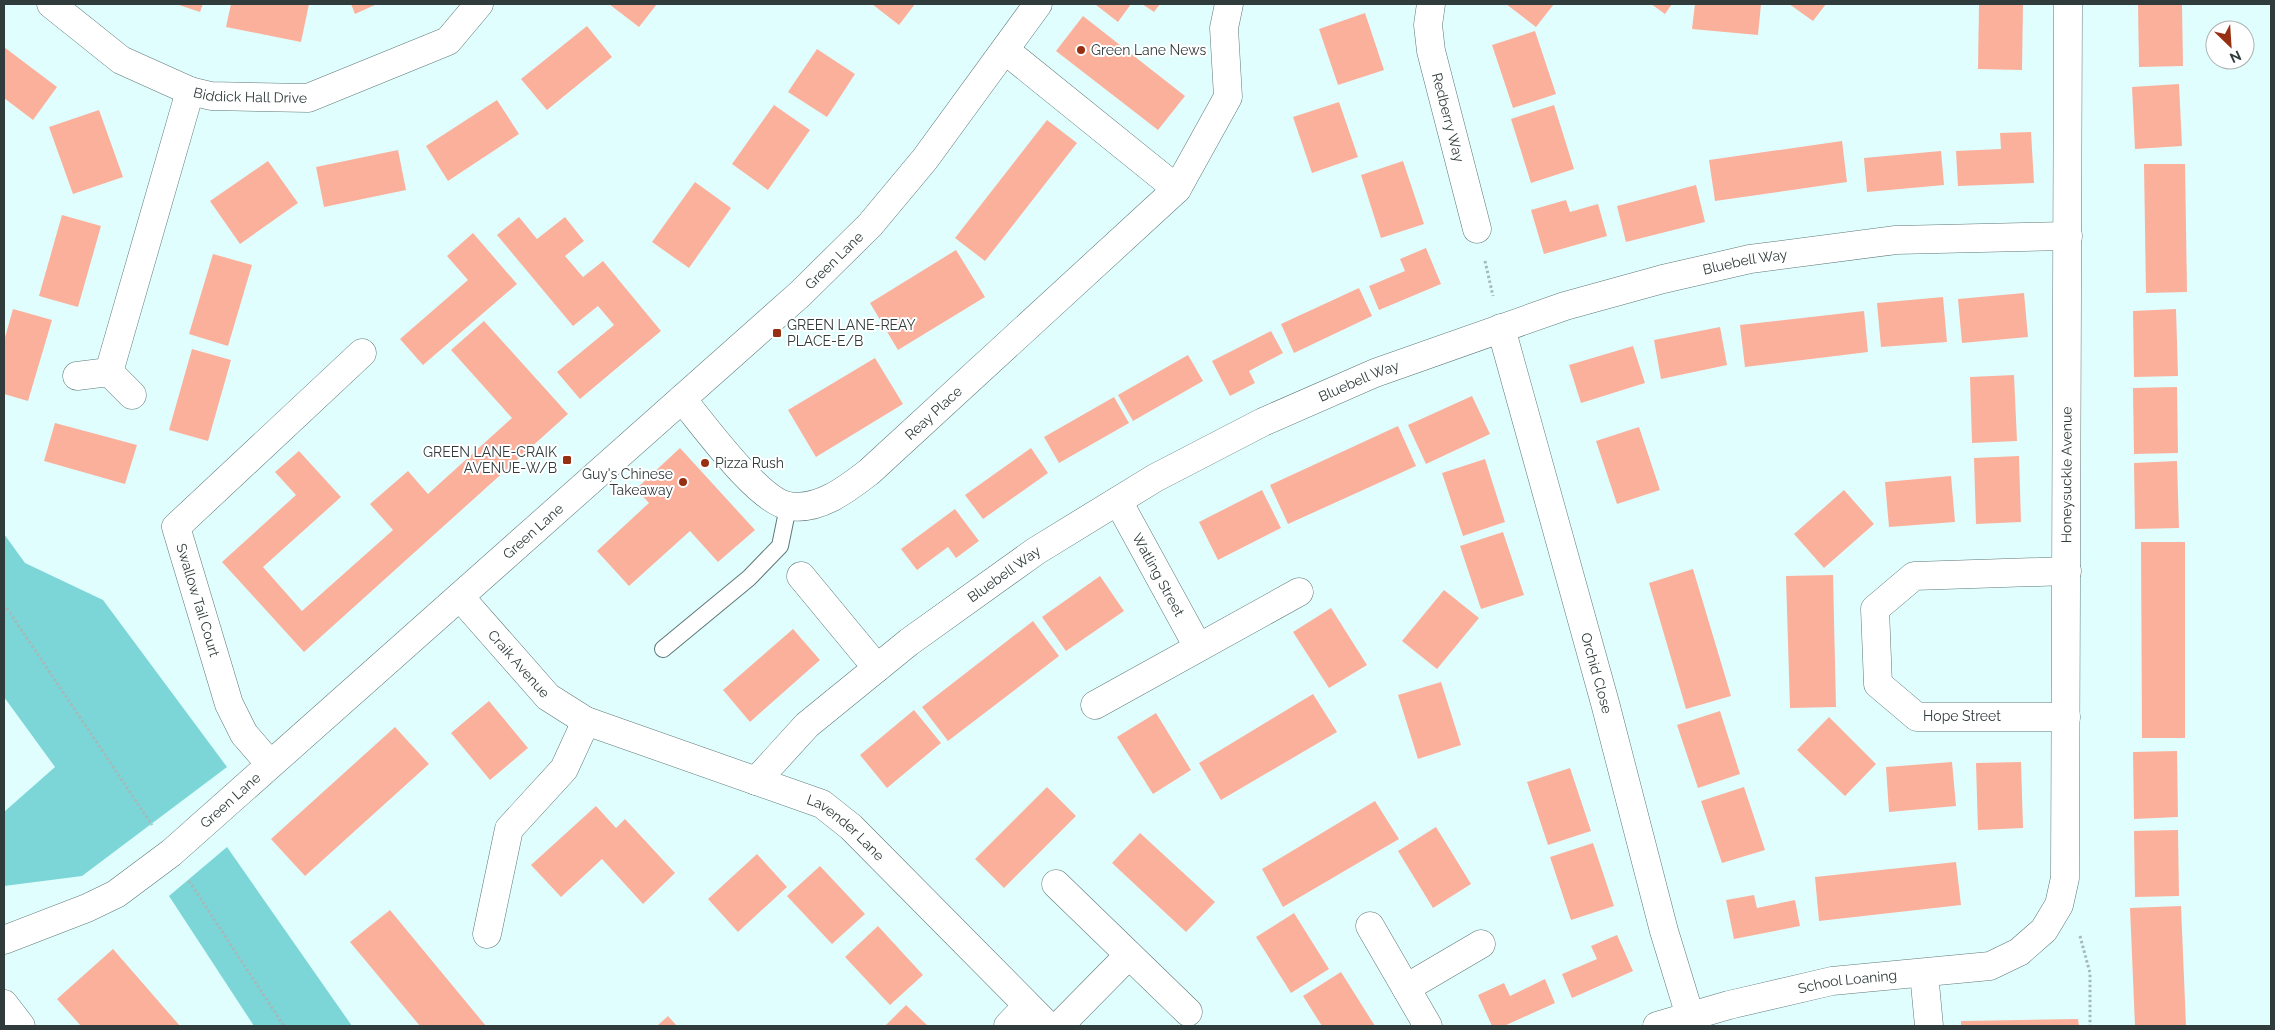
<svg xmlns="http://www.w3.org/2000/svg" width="2275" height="1030" font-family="Raleway,sans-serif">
  <rect width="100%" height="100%" fill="#e1fefe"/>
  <g fill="#7cd6d8">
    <polygon points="4,534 25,563 103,600 227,767 82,876 4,886 4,812 55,767 4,697"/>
    <polygon points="227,847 352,1026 254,1026 169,896"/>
  </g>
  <g fill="#fbb09c">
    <polygon points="176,4 203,4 200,12"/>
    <polygon points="231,4 309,4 301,42 226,27"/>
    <polygon points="351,4 377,4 355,14"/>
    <polygon points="609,4 657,4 639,27"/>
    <polygon points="872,4 915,4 899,25"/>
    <polygon points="1097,4 1131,4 1118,22 1096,5"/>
    <polygon points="1142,4 1160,4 1154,12"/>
    <polygon points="1506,4 1554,4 1536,27"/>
    <polygon points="1651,4 1672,4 1665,14"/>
    <polygon points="1695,4 1761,4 1758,35 1692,29"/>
    <polygon points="1789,4 1826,4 1813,21"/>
    <polygon points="1979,4 2023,4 2022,70 1978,69"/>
    <polygon points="2138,4 2182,4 2183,66 2139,67"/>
    <polygon points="1365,13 1384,70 1338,85 1319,29"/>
    <polygon points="1083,16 1185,96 1158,130 1056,51"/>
    <polygon points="587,26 612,57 547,110 521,79"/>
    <polygon points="1535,31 1556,94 1513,108 1492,45"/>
    <polygon points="4,47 57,87 33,120 4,98"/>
    <polygon points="817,49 855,74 827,117 788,92"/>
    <polygon points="2179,84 2182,146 2135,149 2132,87"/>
    <polygon points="497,100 519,134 448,181 426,146"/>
    <polygon points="1339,102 1358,157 1312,173 1293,117"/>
    <polygon points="774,105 810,130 768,190 732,164"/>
    <polygon points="1554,105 1574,169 1531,183 1511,119"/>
    <polygon points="99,110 123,177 73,194 49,127"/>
    <polygon points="1047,120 1077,143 985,261 955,238"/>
    <polygon points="2031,132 2034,183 1958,186 1956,151 2001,149 2000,133"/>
    <polygon points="1842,141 1847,182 1715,201 1709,160"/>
    <polygon points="398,150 406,190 324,207 316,167"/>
    <polygon points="1941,151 1944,185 1867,192 1864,158"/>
    <polygon points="268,161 298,203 240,244 210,201"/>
    <polygon points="1403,161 1424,224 1381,238 1361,175"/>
    <polygon points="2144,164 2185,164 2187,292 2146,293"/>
    <polygon points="695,182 731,208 689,268 652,242"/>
    <polygon points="1696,185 1705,222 1626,242 1617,206"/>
    <polygon points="1566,200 1570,212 1598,204 1607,236 1544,254 1531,210"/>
    <polygon points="62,215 101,226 78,307 39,296"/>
    <polygon points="519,217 537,239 565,217 584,241 565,256 583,277 603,261 661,331 580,399 557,372 614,325 598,306 573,326 497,235"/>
    <polygon points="473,233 517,284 423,365 400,339 468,280 447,256"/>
    <polygon points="1426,248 1441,284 1379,310 1369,286 1405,271 1400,259"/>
    <polygon points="956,250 985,297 898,350 870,303"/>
    <polygon points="213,254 252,265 228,346 189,334"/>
    <polygon points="1359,288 1372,316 1294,353 1281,324"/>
    <polygon points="2024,293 2028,337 1962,343 1958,299"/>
    <polygon points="1943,297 1947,342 1881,347 1877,303"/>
    <polygon points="13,309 52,320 28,401 4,394 4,341"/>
    <polygon points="2176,309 2178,376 2134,377 2133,311"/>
    <polygon points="1864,311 1868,352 1745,367 1740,325"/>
    <polygon points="484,321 568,414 304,652 222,562 296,495 275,472 299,451 341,497 263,567 302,611 393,530 370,504 408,471 428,494 512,418 451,350"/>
    <polygon points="1720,327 1727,365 1661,379 1654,340"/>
    <polygon points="1271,331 1283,353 1249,371 1255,383 1230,396 1212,361"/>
    <polygon points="1633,346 1645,383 1581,403 1569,365"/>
    <polygon points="192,349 231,360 208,441 169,430"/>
    <polygon points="1188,355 1203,381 1133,421 1118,395"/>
    <polygon points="875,358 903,404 816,457 788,410"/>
    <polygon points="2014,375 2017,441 1972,443 1970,377"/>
    <polygon points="2177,387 2178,453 2134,454 2133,388"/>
    <polygon points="1472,396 1490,434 1426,464 1408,425"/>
    <polygon points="1114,397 1129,423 1059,463 1044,437"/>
    <polygon points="55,423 137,445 125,484 44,461"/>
    <polygon points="1398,426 1416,466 1288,524 1270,485"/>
    <polygon points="1639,427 1660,490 1617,504 1596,441"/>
    <polygon points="680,448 755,530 718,562 690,531 629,586 597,551 649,503 636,489"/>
    <polygon points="1031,448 1048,473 983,519 965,495"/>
    <polygon points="2019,456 2021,522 1976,524 1974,458"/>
    <polygon points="1485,459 1505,522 1463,536 1442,473"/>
    <polygon points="2177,461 2179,528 2135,529 2134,463"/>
    <polygon points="1951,476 1955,522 1889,527 1885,482"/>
    <polygon points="1262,490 1281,528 1218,560 1199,522"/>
    <polygon points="1844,490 1874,524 1824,568 1794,534"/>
    <polygon points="955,509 979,541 956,558 948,547 917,570 901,549"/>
    <polygon points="1503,532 1524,595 1481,609 1460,546"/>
    <polygon points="2141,542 2185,542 2185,738 2142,738"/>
    <polygon points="1693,569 1731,696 1686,709 1649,583"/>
    <polygon points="1833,575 1836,707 1790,708 1786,576"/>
    <polygon points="1100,576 1124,611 1066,651 1042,617"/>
    <polygon points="1444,590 1479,618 1437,669 1402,641"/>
    <polygon points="1331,608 1367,665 1329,688 1293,632"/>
    <polygon points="1033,621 1059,656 948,741 922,707"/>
    <polygon points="793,629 820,660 750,722 723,690"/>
    <polygon points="1441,682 1461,745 1418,759 1398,695"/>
    <polygon points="1313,694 1337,732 1221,800 1199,763"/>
    <polygon points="489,701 528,748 490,780 451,733"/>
    <polygon points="914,710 941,743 887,788 860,755"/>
    <polygon points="1720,711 1740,774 1698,788 1677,725"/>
    <polygon points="1156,713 1191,770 1153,794 1117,737"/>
    <polygon points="1829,717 1876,764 1845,796 1797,750"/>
    <polygon points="395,727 429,764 305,876 271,839"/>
    <polygon points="2177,751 2178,817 2134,819 2133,752"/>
    <polygon points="1952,762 1956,806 1889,812 1886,767"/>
    <polygon points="2021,762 2023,828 1978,830 1976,763"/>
    <polygon points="1570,768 1591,831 1548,845 1527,782"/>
    <polygon points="1047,787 1076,816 1004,888 975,859"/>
    <polygon points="1744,787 1765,850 1722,863 1701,801"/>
    <polygon points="1375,801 1399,839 1283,907 1262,869"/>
    <polygon points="596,806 616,828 625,819 675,873 643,904 602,859 561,897 531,865"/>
    <polygon points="1436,827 1471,884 1433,908 1398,851"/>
    <polygon points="2178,830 2179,896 2135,897 2134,831"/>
    <polygon points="1140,833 1215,902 1186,932 1112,863"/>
    <polygon points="1593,843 1614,906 1571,920 1550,857"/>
    <polygon points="757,854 787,887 738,932 708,899"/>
    <polygon points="1956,862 1961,905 1819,921 1815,877"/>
    <polygon points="820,866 865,914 832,944 787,896"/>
    <polygon points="1754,895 1757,908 1795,900 1800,926 1734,939 1726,900"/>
    <polygon points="2181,906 2186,1026 2135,1026 2130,908"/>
    <polygon points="390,910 486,1026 420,1026 350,942"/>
    <polygon points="1294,913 1329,969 1291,993 1256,937"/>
    <polygon points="878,926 923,975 890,1005 845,957"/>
    <polygon points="1617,935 1633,971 1572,998 1562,974 1597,959 1591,946"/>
    <polygon points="113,949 180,1026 81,1026 57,999"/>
    <polygon points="1341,972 1375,1026 1322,1026 1303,996"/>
    <polygon points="1545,979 1555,1003 1504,1026 1492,1026 1478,995 1504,983 1510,996"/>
    <polygon points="906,1005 928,1026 885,1026"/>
    <polygon points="668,1016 677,1026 657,1026"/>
    <polygon points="2078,1019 2079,1026 1961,1026 1961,1021"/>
  </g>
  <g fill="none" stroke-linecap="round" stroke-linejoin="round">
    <defs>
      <polyline id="lane" points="663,649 749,578 780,546 788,507"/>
      <g id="street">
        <path id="s1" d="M 51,4 L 121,60 L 190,91 L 211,96 L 308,98 L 448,41 L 479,4"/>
        <path id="s2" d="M 1431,4 L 1428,25 L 1431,51 L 1477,229"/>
        <polyline points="1005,50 1177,189"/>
        <path id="s3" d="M 1501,328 L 1605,703 L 1664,931 L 1690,1016"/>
        <polyline points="109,372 190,91"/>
        <polyline points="77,376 109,372 132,395"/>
        <path id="s4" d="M 682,399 C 703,424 759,502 789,506 C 819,511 847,489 869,472 L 1177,189 L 1228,97 L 1224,28 L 1229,4"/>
        <path id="s5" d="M 1118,501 L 1198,647"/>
        <polyline points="801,576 877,668"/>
        <path id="s6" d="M 460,597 L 548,697 L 586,721 L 822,804 L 851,827 L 1048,1026"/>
        <polyline points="1095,705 1299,592"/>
        <polyline points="2066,717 1917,717 1878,684 1875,609 1914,576 2067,571"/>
        <polyline points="270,764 244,734 229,704 176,527 362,353"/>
        <path id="s7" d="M 756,781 L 807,725 L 909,642 L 1036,551 L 1155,478 L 1263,422 L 1375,373 L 1565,306 L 1663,279 L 1750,259 L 1896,240 L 2068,236"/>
        <polyline points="1056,884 1188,1012"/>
        <polyline points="1370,926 1428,1026"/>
        <polyline points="487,934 509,829 564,769 586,721"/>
        <polyline points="1924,973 1929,1026"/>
        <polyline points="1406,988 1481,944"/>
        <polyline points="1008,1026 1027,1006"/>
        <polyline points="1059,1026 1129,955"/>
        <path id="s8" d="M 1657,1026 L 1729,1005 L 1832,981 L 1990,966 L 2019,952 L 2044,930 L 2059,905 L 2065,878 L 2068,4"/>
      </g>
      <g id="secondary">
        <path id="s9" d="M 4,940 L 87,908 L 116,894 L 171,853 L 800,294 L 870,225 L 925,159 L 1038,4"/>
        <polyline points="4,1004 21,1026"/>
      </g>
    </defs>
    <use href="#lane" stroke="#5f7878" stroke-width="18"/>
    <use href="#street" stroke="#5f7878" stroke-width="29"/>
    <use href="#secondary" stroke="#5f7878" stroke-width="29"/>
    <g stroke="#a4baba" stroke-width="3" stroke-dasharray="2.5 2.5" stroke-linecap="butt">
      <polyline points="1485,261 1493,296"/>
      <polyline points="4,604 152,825"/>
      <polyline points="189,881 284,1026"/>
      <polyline points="2080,936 2090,973 2090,1026"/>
    </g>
    <use href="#lane" stroke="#fff" stroke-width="16"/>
    <use href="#street" stroke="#fff" stroke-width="28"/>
    <use href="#secondary" stroke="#fff" stroke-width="28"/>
  </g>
  <g fill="#973013" stroke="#fff" stroke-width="2">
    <circle cx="1081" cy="50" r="5"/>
    <rect x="772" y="328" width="10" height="10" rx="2.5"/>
    <rect x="562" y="455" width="10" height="10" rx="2.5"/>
    <circle cx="705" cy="463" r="5"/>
    <circle cx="683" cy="482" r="5"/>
  </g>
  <g text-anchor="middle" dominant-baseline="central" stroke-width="4" stroke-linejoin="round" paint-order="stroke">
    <g font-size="14" fill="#303b3b" stroke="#fff" text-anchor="start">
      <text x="1091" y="50">Green Lane News</text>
      <text x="787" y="325">GREEN LANE-REAY<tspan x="787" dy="16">PLACE-E/B</tspan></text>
      <text x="557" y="452" text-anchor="end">GREEN LANE-CRAIK<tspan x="557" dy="16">AVENUE-W/B</tspan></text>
      <text x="715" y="463">Pizza Rush</text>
      <text x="673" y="474" text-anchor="end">Guy's Chinese<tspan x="673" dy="16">Takeaway</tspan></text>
    </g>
    <g font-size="14" fill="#303b3b" stroke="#fff">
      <text stroke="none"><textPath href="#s1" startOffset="226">Biddick Hall Drive</textPath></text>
      <text stroke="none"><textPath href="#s2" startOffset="116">Redberry Way</textPath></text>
      <text stroke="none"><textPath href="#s9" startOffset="1079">Green Lane</textPath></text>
      <text stroke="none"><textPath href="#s7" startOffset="1134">Bluebell Way</textPath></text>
      <text stroke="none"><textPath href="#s7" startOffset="729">Bluebell Way</textPath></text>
      <text stroke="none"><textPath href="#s4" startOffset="330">Reay Place</textPath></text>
      <text stroke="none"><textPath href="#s8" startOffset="865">Honeysuckle Avenue</textPath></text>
      <text stroke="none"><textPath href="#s9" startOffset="674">Green Lane</textPath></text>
      <text stroke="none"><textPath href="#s5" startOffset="84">Watling Street</textPath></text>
      <text stroke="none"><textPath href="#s7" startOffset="324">Bluebell Way</textPath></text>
      <text transform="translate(198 600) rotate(73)">Swallow Tail Court</text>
      <text stroke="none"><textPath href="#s6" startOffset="89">Craik Avenue</textPath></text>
      <text stroke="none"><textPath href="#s3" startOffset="358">Orchid Close</textPath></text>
      <text x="1962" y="716">Hope Street</text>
      <text stroke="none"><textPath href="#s9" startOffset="269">Green Lane</textPath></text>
      <text stroke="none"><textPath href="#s6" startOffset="461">Lavender Lane</textPath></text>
      <text stroke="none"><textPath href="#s8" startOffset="196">School Loaning</textPath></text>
    </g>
  </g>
  <rect width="2275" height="1030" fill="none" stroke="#303b3b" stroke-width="10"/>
  <g transform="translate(2230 45) rotate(155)"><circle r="24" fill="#ffffff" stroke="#acb1b1"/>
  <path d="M0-4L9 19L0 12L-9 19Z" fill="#973013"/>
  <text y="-8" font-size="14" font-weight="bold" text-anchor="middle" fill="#303b3b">N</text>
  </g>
</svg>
